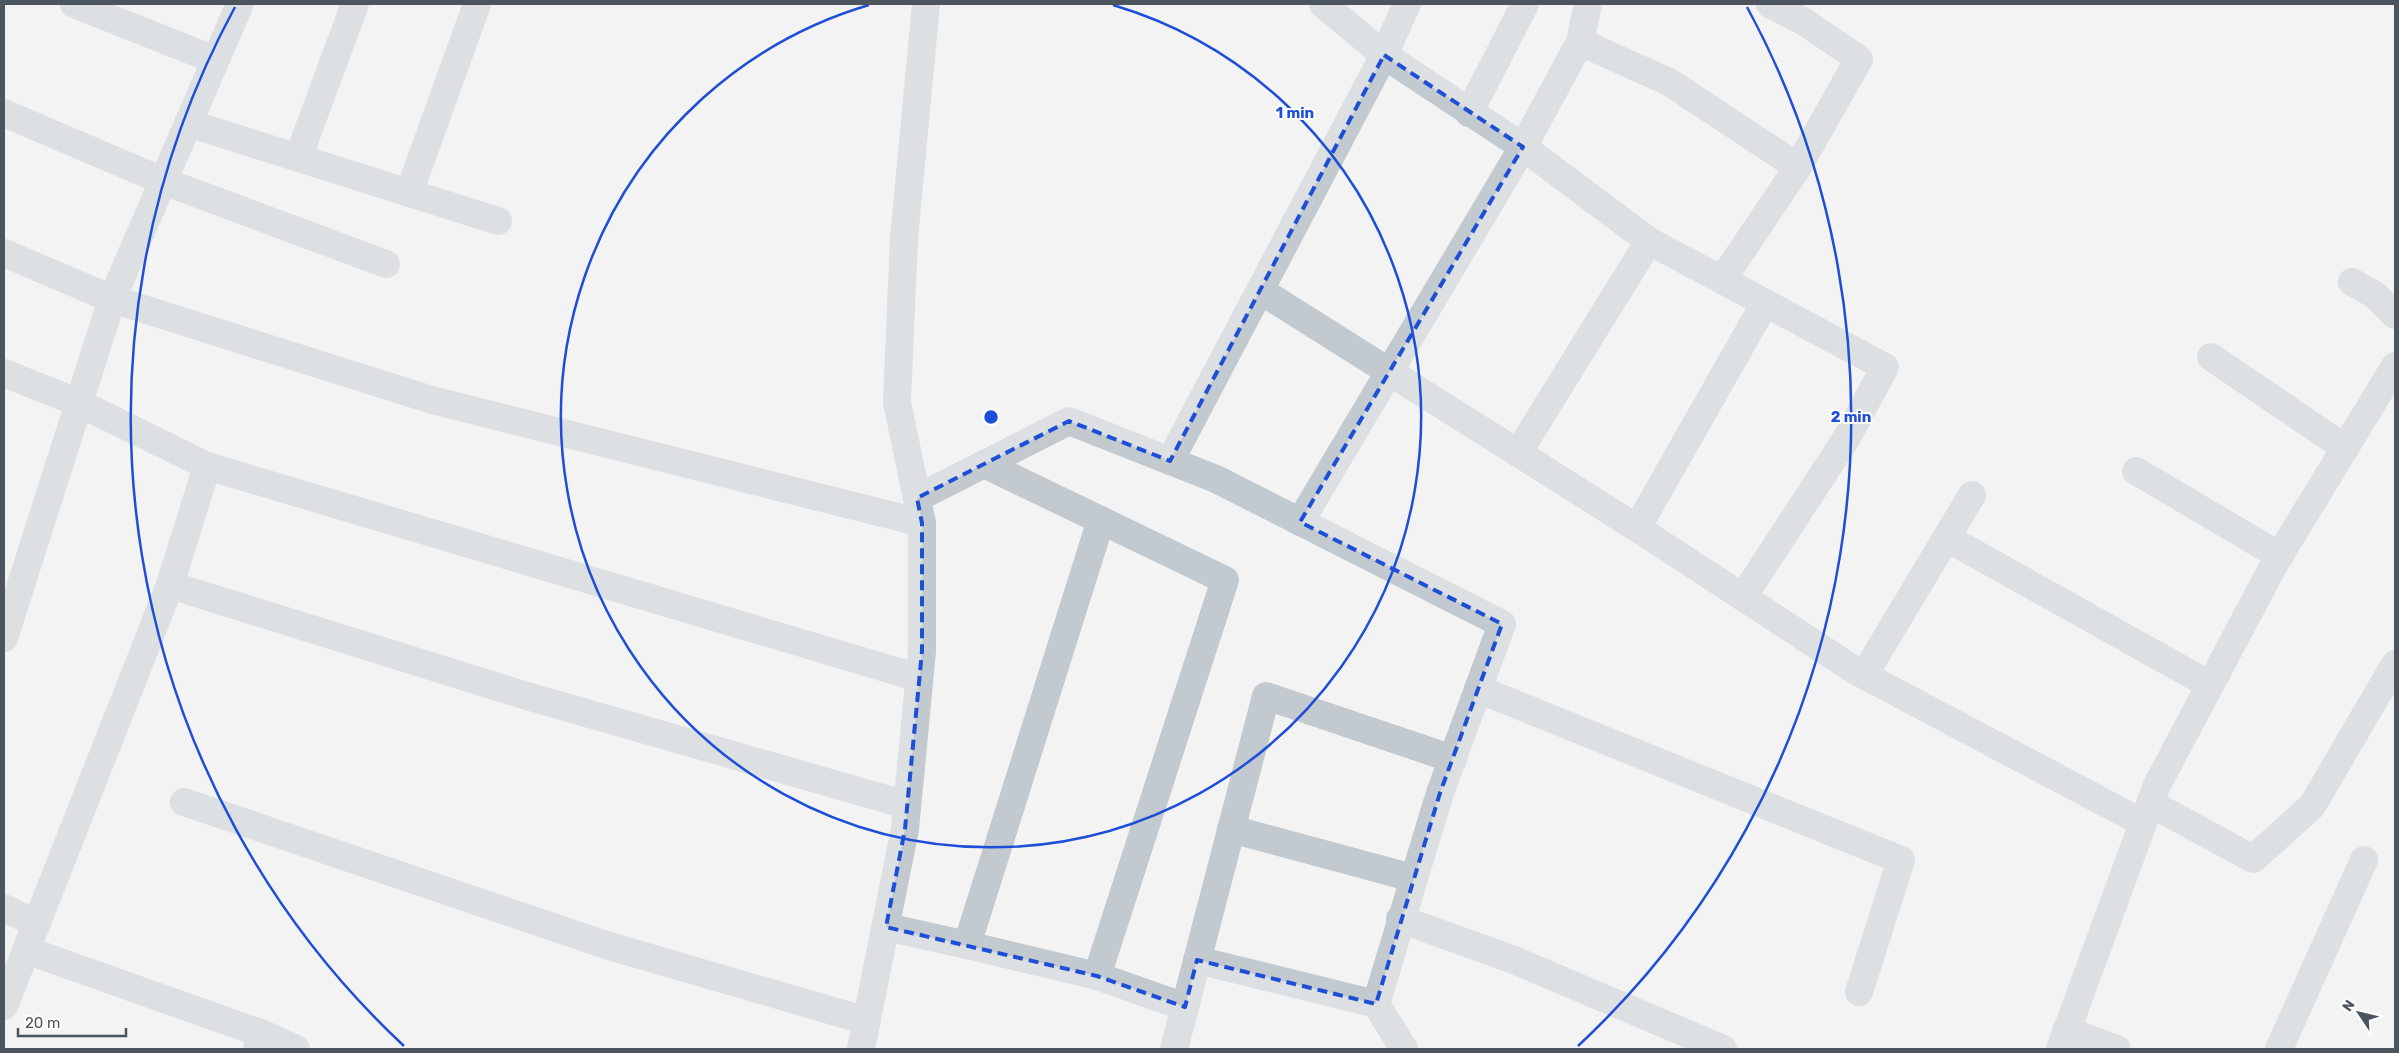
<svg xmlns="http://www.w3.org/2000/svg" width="2399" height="1053" font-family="Rubik,sans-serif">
  <rect width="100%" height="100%" fill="#f4f3f3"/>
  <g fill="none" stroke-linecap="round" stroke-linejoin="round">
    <g stroke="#c2c9cf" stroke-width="28">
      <polyline points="74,4 215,60"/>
      <polyline points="240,4 112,299 79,403 207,466 919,678"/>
      <polyline points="1323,4 1384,55 1407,4"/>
      <polyline points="1580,42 1588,4"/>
      <polyline points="4,113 163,181 386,264"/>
      <polyline points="1469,113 1525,4"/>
      <polyline points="188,123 498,221"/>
      <polyline points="298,158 355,4"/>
      <polyline points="409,193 477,4"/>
      <polyline points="4,253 112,299 432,400 922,523"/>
      <polyline points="1722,280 1798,167 1859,59 1803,21 1770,4"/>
      <polyline points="2352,282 2375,295 2395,315"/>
      <polyline points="1261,291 1637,528 1856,671 2143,823"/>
      <polyline points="2211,357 2345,448"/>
      <polyline points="4,373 79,403 4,638"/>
      <polyline points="1518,453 1649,241"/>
      <polyline points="1170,461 1384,55 1523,147 1649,241 1885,367 1846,439 1743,597"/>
      <polyline points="984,464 1225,580 1097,976"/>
      <polyline points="2136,471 2280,556"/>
      <polyline points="917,498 1069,421 1216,479 1502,624 1440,793 1376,1004 1404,1049"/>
      <polyline points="1101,520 967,945 1097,976 1185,1007 1174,1049"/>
      <polyline points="1300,522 1523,147 1580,42 1669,82 1798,167"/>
      <polyline points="1637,528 1765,303"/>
      <polyline points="1947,538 2210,685"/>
      <polyline points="170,585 527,696 907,805"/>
      <polyline points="1864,675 1972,495"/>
      <polyline points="1478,689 1901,860 1859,992"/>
      <polyline points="184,802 606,945 867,1021"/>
      <polyline points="2150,803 2253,859 2312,806 2395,664"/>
      <polyline points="1231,829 1413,878"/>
      <polyline points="4,908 37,924"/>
      <polyline points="1400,919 1514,960 1723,1049"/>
      <polyline points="886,927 967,945"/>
      <polyline points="26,950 263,1034 257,1049"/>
      <polyline points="1197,960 1376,1004"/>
      <polyline points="4,1006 170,585 207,466"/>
      <polyline points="1185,1007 1266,696 1453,759"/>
      <polyline points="2066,1030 2117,1049"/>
      <polyline points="263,1034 296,1049"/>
      <polyline points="861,1049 905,829 922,651 922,523 897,402 904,238 926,4"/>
      <polyline points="2060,1049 2157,785 2275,563 2395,366"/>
      <polyline points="2279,1049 2364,860"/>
    </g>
  </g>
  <path d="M0 0H2399V1053H0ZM 1384,55 L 1523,147 L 1300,522 L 1502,624 L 1440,793 L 1376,1004 L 1197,960 L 1185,1007 L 1097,976 L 886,927 L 905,829 L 922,651 L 922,523 L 917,498 L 1069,421 L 1170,461 Z" fill="#f4f3f3" fill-opacity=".55" fill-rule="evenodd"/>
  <path fill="none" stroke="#1d4ed8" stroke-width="4" stroke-dasharray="10 6" stroke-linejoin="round" d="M 1384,55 L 1523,147 L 1300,522 L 1502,624 L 1440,793 L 1376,1004 L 1197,960 L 1185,1007 L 1097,976 L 886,927 L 905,829 L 922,651 L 922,523 L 917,498 L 1069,421 L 1170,461 Z"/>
  <g fill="none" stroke="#1d4ed8" stroke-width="2.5">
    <path d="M1113 5A430 430 0 1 1 869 5"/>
    <path d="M404 1046A860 860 0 0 1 235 7M1747 7A860 860 0 0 1 1578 1046"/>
  </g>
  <circle cx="991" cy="417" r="8" fill="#1d4ed8" stroke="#fff" stroke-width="2.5"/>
  <g font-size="15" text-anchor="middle" font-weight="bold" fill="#1d4ed8" stroke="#fff" stroke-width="4" stroke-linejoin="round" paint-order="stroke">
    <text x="1295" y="118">1 min</text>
    <text x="1851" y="422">2 min</text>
  </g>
  <rect width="2399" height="1053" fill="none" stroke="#4c545d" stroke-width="10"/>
  <g transform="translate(2359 1013) rotate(305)" stroke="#ffffff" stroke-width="4" paint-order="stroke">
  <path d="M0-4L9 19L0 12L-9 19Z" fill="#4c545d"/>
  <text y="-8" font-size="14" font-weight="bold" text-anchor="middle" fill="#4c545d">N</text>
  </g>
  <path d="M18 1028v8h108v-8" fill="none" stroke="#4c545d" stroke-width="2.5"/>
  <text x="25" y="1028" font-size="15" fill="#4c545d" stroke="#ffffff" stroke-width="4" paint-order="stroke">20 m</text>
</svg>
